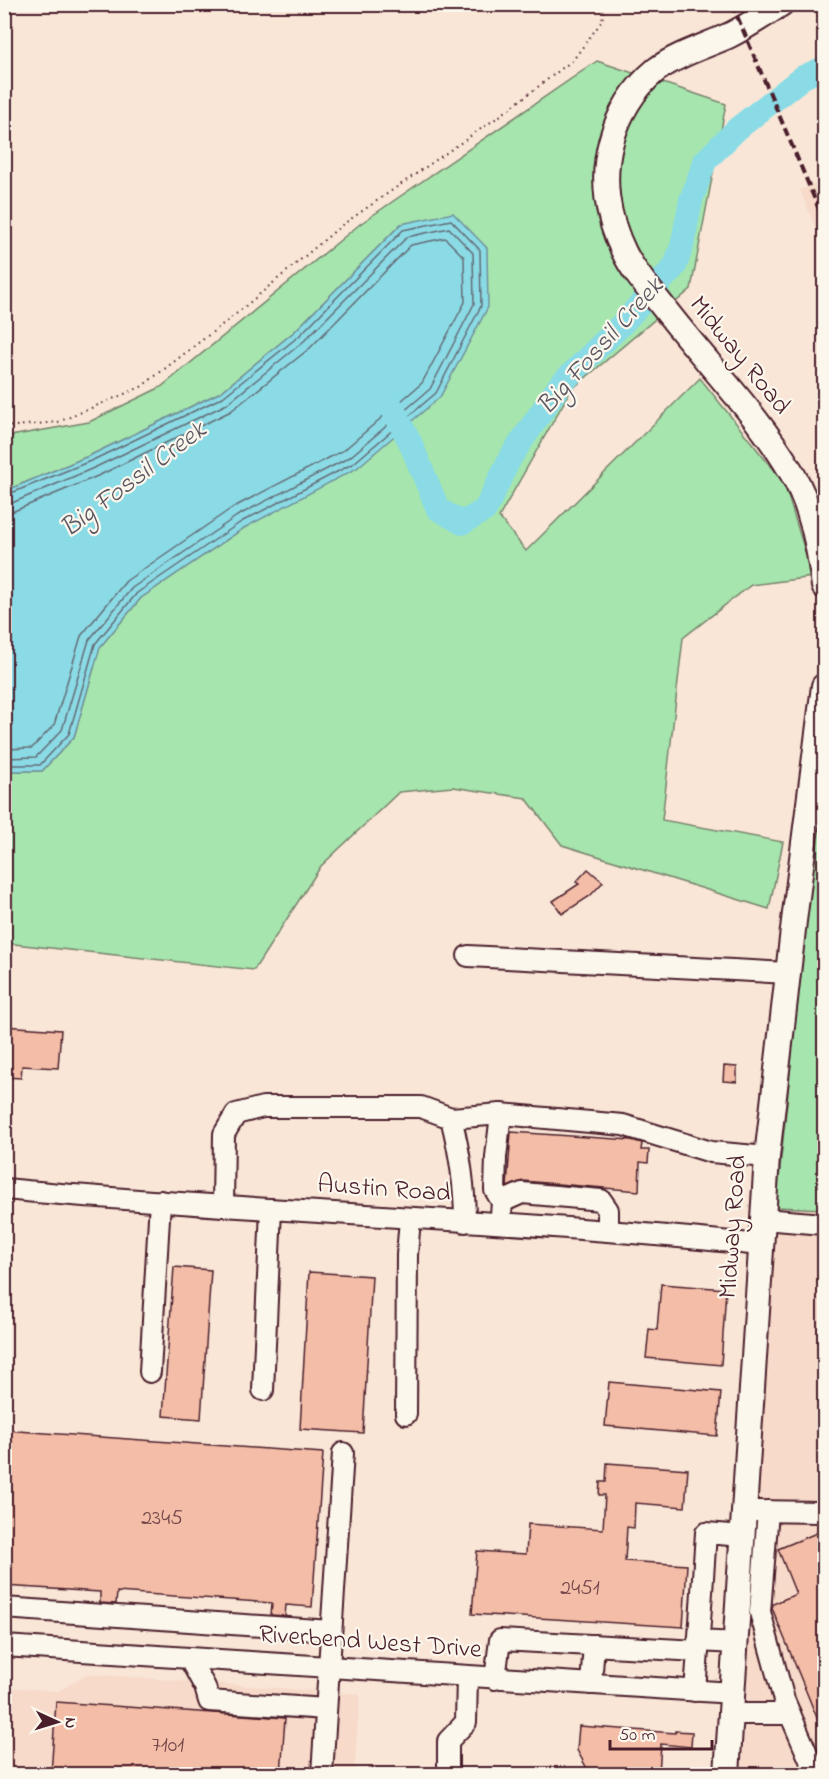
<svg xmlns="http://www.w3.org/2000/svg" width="829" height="1779" font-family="'Indie Flower',sans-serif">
  <rect width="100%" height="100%" fill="#f9e6d7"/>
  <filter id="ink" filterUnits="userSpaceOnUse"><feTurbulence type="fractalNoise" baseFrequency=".0167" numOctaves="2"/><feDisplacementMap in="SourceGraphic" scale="12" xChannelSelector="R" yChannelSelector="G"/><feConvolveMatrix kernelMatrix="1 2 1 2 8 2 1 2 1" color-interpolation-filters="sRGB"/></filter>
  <g filter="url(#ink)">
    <g fill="#f7dac9">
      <polygon points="824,179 824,250 800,190"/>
      <polygon points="776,1207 824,1209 824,1774 742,1774"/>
      <polygon points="88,1674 360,1694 354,1774 5,1774 4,1687 58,1691"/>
    </g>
    <g fill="#a6e5ad" stroke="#78826c" stroke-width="1.5">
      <polygon points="597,61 726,104 691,289 571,390 499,517 526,551 700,378 784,483 813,577 751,585 683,638 662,820 783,842 769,909 562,845 526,798 453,787 399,792 321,866 254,970 5,943 5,771 42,771 74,737 100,647 141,598 244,528 401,224 295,331 221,392 91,455 5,491 5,437 89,422 161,387 360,224"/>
      <polygon points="824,828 824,1209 776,1207 815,833"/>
    </g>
    <polygon fill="#8adbe5" stroke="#70909b" stroke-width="1.5" points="453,213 487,248 488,307 440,397 357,468 244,528 141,598 100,647 74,737 42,771 5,771 5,491 91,455 221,392 295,331 401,224"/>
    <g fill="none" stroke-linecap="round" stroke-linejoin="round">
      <g stroke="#646a75" stroke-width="1.5">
        <polyline points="4,496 93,460 223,397 299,336 403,230 451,220 480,250 481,306 436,393 354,463 241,522 137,593 95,644 69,734 40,765 4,765"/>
        <polyline points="4,504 12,503 96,467 227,404 304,341 407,237 449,228 473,253 474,304 430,389 350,457 237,516 132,588 89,640 62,730 36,757 4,758"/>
        <polyline points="4,513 14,511 100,475 231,411 310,348 411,245 445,238 464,257 465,302 422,383 344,450 232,508 126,581 81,636 54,725 32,748 4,749"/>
      </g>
      <polyline stroke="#8adbe5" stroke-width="24" points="388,400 410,442 438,509 462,523 485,510 510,458 559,386 624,322 675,266 682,246 691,200 705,161 737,129 803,77 824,68"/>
    </g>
    <g fill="#f3bda7" stroke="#4a1f2b" stroke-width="1.5">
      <polygon points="588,869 603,882 590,896 562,914 553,901 579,884 576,882"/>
      <polygon points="4,1026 61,1030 58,1068 22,1066 21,1078 4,1077"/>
      <polygon points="724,1066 737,1067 737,1082 723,1081"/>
      <polygon points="511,1132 631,1140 642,1143 641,1150 649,1150 648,1163 640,1162 639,1191 523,1181 507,1187"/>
      <polygon points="174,1267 211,1270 201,1419 163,1416"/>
      <polygon points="309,1272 372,1276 363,1433 300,1429"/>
      <polygon points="661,1284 726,1289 721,1365 646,1358 649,1329 657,1330"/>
      <polygon points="609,1382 721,1392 717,1436 605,1426"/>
      <polygon points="4,1430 323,1453 312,1607 286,1605 285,1616 271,1615 272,1603 117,1592 116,1604 100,1603 100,1592 4,1586"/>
      <polygon points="607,1463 688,1469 685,1507 635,1503 634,1528 627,1527 625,1561 687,1565 683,1627 472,1614 477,1551 526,1554 528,1524 603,1529 605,1495 599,1495 600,1482 606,1482"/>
      <polygon points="819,1532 825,1545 824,1735 772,1608 773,1604 796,1594 778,1549"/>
      <polygon points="56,1702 285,1718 281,1774 51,1774"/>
      <polygon points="579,1726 675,1733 675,1731 692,1732 691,1747 661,1744 659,1774 590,1774 577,1750"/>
    </g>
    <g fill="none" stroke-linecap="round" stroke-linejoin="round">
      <defs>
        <g id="minor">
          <polyline points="468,956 788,973"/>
          <polyline points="501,1114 496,1157 495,1190 502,1202 501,1215"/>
          <polyline points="451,1118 501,1114 623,1125 711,1152 767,1157"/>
          <path d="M 4,1189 C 256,1213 509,1218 760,1245"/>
          <polyline points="502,1202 522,1193 601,1200 608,1210 608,1231"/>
          <path d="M 223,1206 L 224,1134 L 236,1114 L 263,1107 L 421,1107 L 451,1118 C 460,1153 465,1186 465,1222"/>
          <polyline points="763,1219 824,1224"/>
          <polyline points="150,1372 160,1201"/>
          <polyline points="263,1390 271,1209"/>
          <polyline points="406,1414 407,1255 410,1219"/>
          <polyline points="756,1511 819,1512 824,1513"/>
          <polyline points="768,1511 760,1612 784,1700 816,1774"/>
          <polyline points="4,1608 331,1631"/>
          <polyline points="698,1641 736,1643"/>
          <polyline points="4,1646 733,1693"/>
          <polyline points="189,1658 205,1687 209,1701 326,1709"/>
          <polyline points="495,1679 500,1640 698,1651 706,1533 743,1536"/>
          <polyline points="591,1684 594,1645"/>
          <polyline points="695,1691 698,1651"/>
          <polyline points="731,1714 790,1714"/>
          <polyline points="322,1774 343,1453"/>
          <polyline points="448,1774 448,1741 466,1722 467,1677"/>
        </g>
        <g id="major">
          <path d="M 781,4 C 764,15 748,26 730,35 C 706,46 678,54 656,70 C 634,88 618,115 611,142 C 601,179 607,218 624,252 C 634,273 650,290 664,308 C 706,363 757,413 792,473 C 812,508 819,547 824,586"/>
          <polyline points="727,1774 767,1157 794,921 824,686"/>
        </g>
      </defs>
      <use href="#minor" stroke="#4a1f2b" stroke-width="24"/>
      <use href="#major" stroke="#4a1f2b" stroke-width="28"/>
      <polyline stroke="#4a1f2b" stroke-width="2" stroke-dasharray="1.5 4.5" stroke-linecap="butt" points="4,427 58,422 141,387 236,314 342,225 501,115 573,60 602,21 605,4"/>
      <use href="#minor" stroke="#fbf7ec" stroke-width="20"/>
      <use href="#major" stroke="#fbf7ec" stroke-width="24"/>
      <polyline stroke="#4a1f2b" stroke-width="4" stroke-dasharray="9 4.5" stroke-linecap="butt" points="732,4 824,221"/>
    </g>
  </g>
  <g text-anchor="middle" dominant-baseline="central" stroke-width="4.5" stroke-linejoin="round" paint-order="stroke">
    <g font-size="22" fill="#74464a">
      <text x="162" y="1519">2345</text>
      <text x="580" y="1589">2451</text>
      <text x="168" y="1746">7101</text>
    </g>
    <g font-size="26" fill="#4a1f2b" stroke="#fbf7ec">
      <text transform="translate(739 356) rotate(51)">Midway Road</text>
      <text transform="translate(384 1190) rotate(4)">Austin Road</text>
      <text transform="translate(734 1227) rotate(-86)">Midway Road</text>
      <text transform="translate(370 1643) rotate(4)">Riverbend West Drive</text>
    </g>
    <g font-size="27" font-style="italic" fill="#5d5763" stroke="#fbf7ec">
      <text transform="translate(601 347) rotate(-48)">Big Fossil Creek</text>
      <text transform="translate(134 480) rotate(-37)">Big Fossil Creek</text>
    </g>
  </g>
  <rect width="829" height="1779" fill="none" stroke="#fbf7ec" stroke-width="24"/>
  <rect x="12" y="12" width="805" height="1755" fill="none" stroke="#4a1f2b" stroke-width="2" filter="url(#ink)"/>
  <g transform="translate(57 1722) rotate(94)" stroke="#fbf7ec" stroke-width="4.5" paint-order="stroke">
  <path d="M0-4.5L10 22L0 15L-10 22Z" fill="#4a1f2b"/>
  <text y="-9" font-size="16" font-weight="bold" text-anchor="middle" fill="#4a1f2b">N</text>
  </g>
  <path d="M610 1740v9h102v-9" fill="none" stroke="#4a1f2b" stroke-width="3"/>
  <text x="619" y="1740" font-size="18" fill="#4a1f2b" stroke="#fbf7ec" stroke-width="4.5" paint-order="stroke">50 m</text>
</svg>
